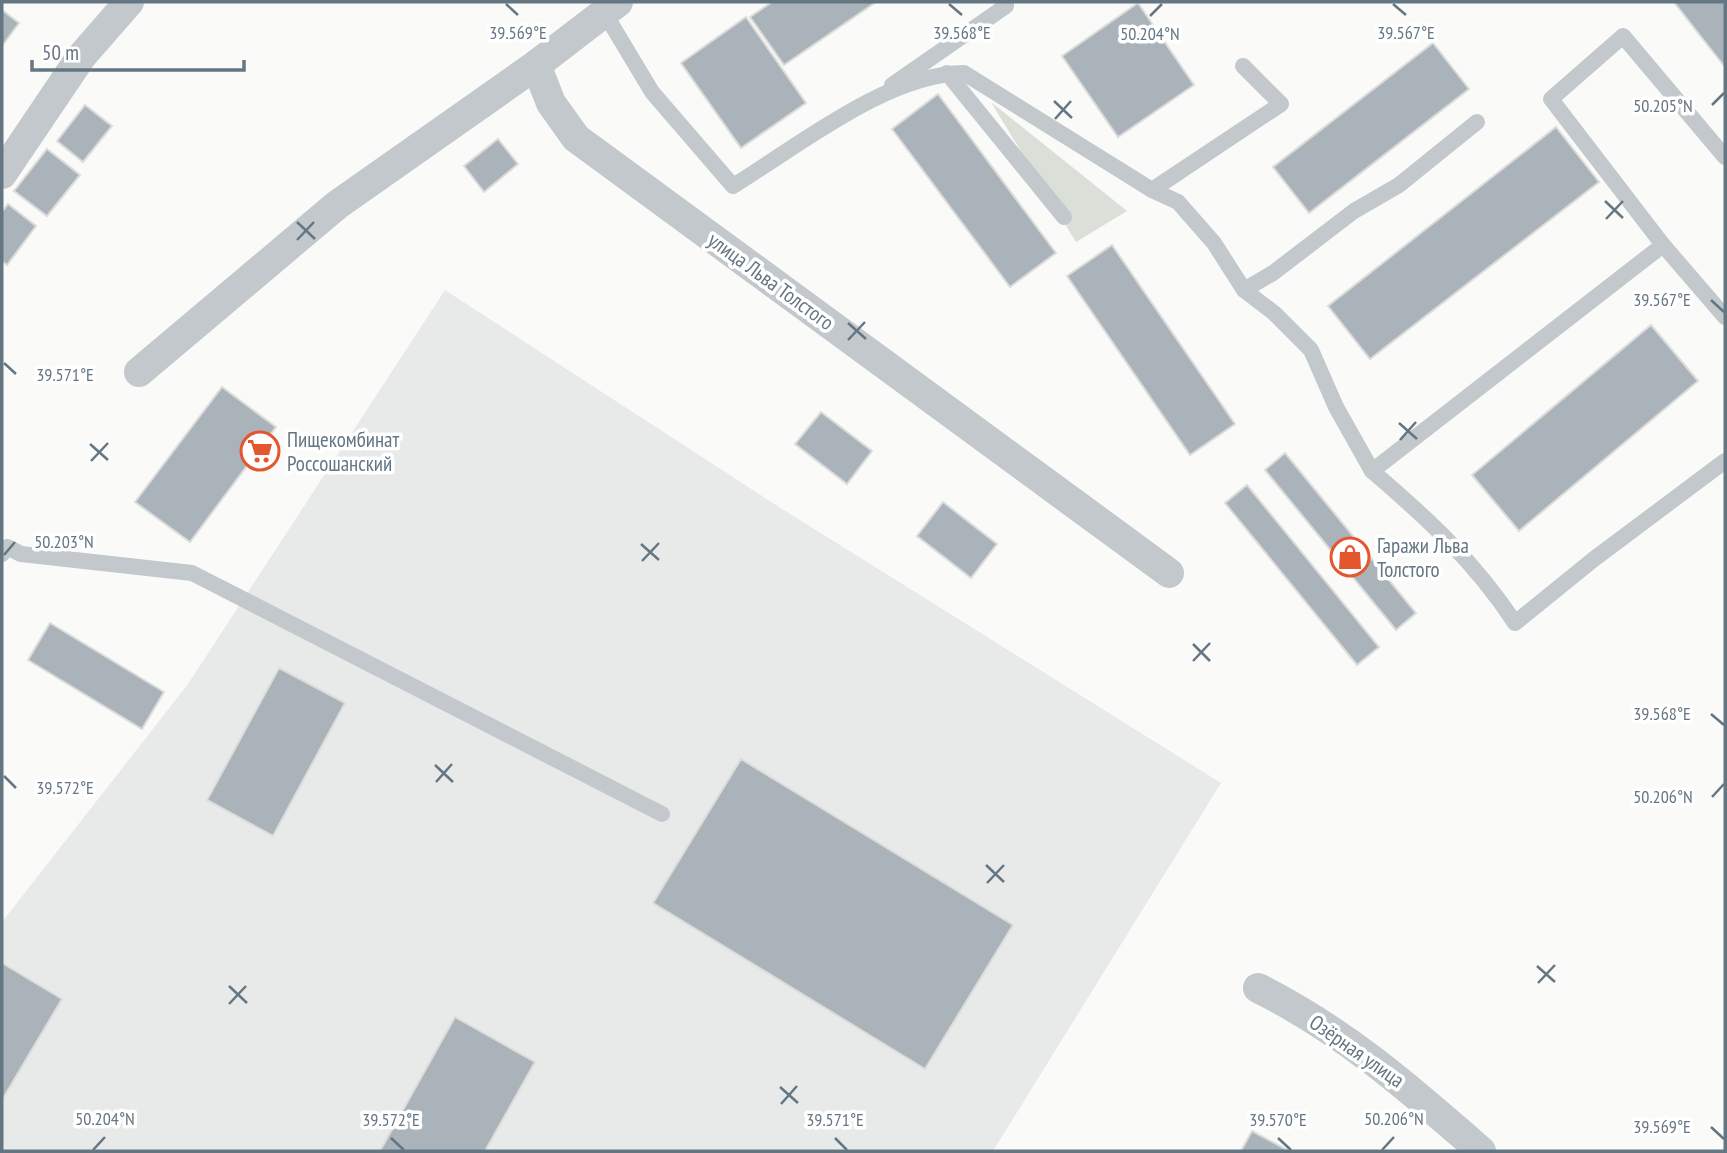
<svg xmlns="http://www.w3.org/2000/svg" width="1727" height="1153" font-family="'PT Sans Narrow',sans-serif">
  <rect width="100%" height="100%" fill="#fafaf8"/>
  <polygon fill="#e8e9e9" points="445,290 779,507 1221,783 993,1151 2,1151 2,922 188,684"/>
  <polygon fill="#dadfd7" points="991,102 1127,211 1076,242"/>
  <g fill="#aab3b9" stroke="#dcdcda" stroke-width="2">
    <polygon points="772,2 876,2 784,65 750,17"/>
    <polygon points="1674,2 1725,2 1725,67 1702,38"/>
    <polygon points="1138,3 1194,85 1118,137 1062,56"/>
    <polygon points="2,10 19,23 2,46"/>
    <polygon points="746,17 806,103 741,148 681,63"/>
    <polygon points="1433,43 1469,89 1309,213 1273,167"/>
    <polygon points="938,94 1056,253 1010,287 892,129"/>
    <polygon points="85,105 112,126 83,162 57,141"/>
    <polygon points="1556,127 1599,182 1370,359 1328,306"/>
    <polygon points="498,139 518,164 484,192 464,166"/>
    <polygon points="47,149 80,175 47,216 14,191"/>
    <polygon points="8,204 36,226 7,265 2,261 2,212"/>
    <polygon points="1112,245 1235,424 1190,455 1067,276"/>
    <polygon points="1651,325 1698,381 1519,531 1472,475"/>
    <polygon points="222,387 276,427 190,542 135,502"/>
    <polygon points="821,412 872,451 847,484 795,444"/>
    <polygon points="1285,453 1416,613 1396,630 1265,470"/>
    <polygon points="1247,485 1379,647 1357,665 1225,503"/>
    <polygon points="943,502 997,544 971,578 917,536"/>
    <polygon points="50,623 164,692 142,729 28,660"/>
    <polygon points="279,668 345,703 273,836 207,800"/>
    <polygon points="741,759 1013,925 925,1069 653,903"/>
    <polygon points="2,963 62,999 2,1100"/>
    <polygon points="455,1017 535,1062 485,1151 380,1151"/>
    <polygon points="1252,1131 1289,1151 1241,1151"/>
  </g>
  <g fill="none" stroke-linecap="round" stroke-linejoin="round">
    <g stroke="#c3c8cc" stroke-width="16">
      <path d="M 604,12 L 652,92 L 733,186 C 798,146 887,74 964,73 L 1152,190 L 1178,202 L 1214,243 L 1244,290 L 1274,313 L 1311,350 L 1336,407 L 1372,471 L 1663,245 L 1725,317"/>
      <polyline points="947,73 1064,217"/>
      <polyline points="892,85 1006,6"/>
      <polyline points="1152,190 1281,104 1243,66"/>
      <polyline points="1663,245 1551,99 1623,36 1725,157"/>
      <polyline points="1244,290 1273,273 1354,211 1399,185 1477,122"/>
      <path d="M 1372,471 C 1428,519 1474,561 1515,623 L 1594,559 L 1725,461"/>
      <polyline points="2,554 7,547 21,554 192,573 662,814"/>
    </g>
    <g stroke="#c3c8cc" stroke-width="30">
      <polyline points="536,65 551,103 576,138 1169,573"/>
      <polyline points="2,174 81,57 129,2"/>
      <polyline points="139,372 337,205 536,65 618,2"/>
      <path d="M 1258,988 C 1344,1031 1410,1089 1481,1151"/>
    </g>
  </g>
  <path fill="none" stroke="#657683" stroke-width="2.5" d="M 506,4 L 518,15M 949,4 L 962,15M 1393,4 L 1406,15M 1150,16 L 1162,4M 1054,101 L 1072,118M 1712,105 L 1724,93M 1055,119 L 1071,101M 1605,201 L 1623,218M 1606,219 L 1623,201M 297,222 L 315,239M 297,240 L 314,222M 1711,300 L 1724,312M 848,323 L 866,339M 848,340 L 865,322M 4,363 L 16,374M 1399,423 L 1417,439M 1400,440 L 1416,422M 90,444 L 108,460M 91,461 L 108,443M 641,544 L 659,560M 4,555 L 15,542M 642,561 L 659,543M 1193,644 L 1210,661M 1193,661 L 1210,643M 1711,714 L 1724,725M 435,765 L 453,782M 4,776 L 16,788M 436,782 L 452,764M 1712,797 L 1724,784M 986,865 L 1004,882M 987,883 L 1004,865M 1537,966 L 1555,982M 1538,983 L 1555,965M 229,986 L 247,1003M 229,1004 L 246,986M 780,1087 L 798,1103M 781,1104 L 797,1086M 1711,1127 L 1724,1139M 391,1138 L 404,1150M 835,1138 L 847,1150M 1278,1138 L 1291,1150M 93,1150 L 105,1137M 1382,1150 L 1394,1137"/>
  <defs>
    <symbol id="supermarket-ring" viewBox="-11 -11 22 22"><circle r="9.5" fill="#fff" stroke="#e4572e" stroke-width="1.5"/><path d="M-6-5.5h2.5l.6 2H6L4.5 2H-2.5L-4.4-4H-6ZM-1.5 3.2a1.3 1.3 0 1 0 .1 0ZM3 3.2a1.3 1.3 0 1 0 .1 0Z" fill="#e4572e"/></symbol>
    <symbol id="shop-ring" viewBox="-11 -11 22 22"><circle r="9.5" fill="#fff" stroke="#e4572e" stroke-width="1.5"/><path d="M-5-2.5h2.3a2.7 3.5 0 0 1 5.4 0H5L5.5 6h-11ZM-1.5-2.5h3a1.5 2.3 0 0 0-3 0Z" fill="#e4572e"/></symbol>
  </defs>
  <g fill-rule="evenodd">
    <use href="#supermarket-ring" x="238" y="429" width="44" height="44"/>
    <use href="#shop-ring" x="1328" y="535" width="44" height="44"/>
  </g>
  <g text-anchor="middle" dominant-baseline="central" stroke-width="7" stroke-linejoin="round" paint-order="stroke">
    <g font-size="21" fill="#657683" stroke="#fff">
      <text transform="translate(771 281) rotate(36)">улица Льва Толстого</text>
      <text transform="translate(1357 1051) rotate(35)">Озёрная улица</text>
    </g>
    <g font-size="21" fill="#657683" stroke="#fff" text-anchor="start">
      <text x="287" y="439">Пищекомбинат<tspan x="287" dy="24">Россошанский</tspan></text>
      <text x="1377" y="545">Гаражи Льва<tspan x="1377" dy="24">Толстого</tspan></text>
    </g>
  </g>
  <g font-size="18" text-anchor="middle" fill="#657683" stroke="#fff" stroke-width="7" stroke-linejoin="round" paint-order="stroke">
    <text x="962" y="39">39.568°E</text>
    <text x="518" y="39">39.569°E</text>
    <text x="1406" y="39">39.567°E</text>
    <text x="1150" y="40">50.204°N</text>
    <text x="1663" y="112">50.205°N</text>
    <text x="1662" y="306">39.567°E</text>
    <text x="65" y="381">39.571°E</text>
    <text x="64" y="548">50.203°N</text>
    <text x="1662" y="720">39.568°E</text>
    <text x="65" y="794">39.572°E</text>
    <text x="1663" y="803">50.206°N</text>
    <text x="105" y="1125">50.204°N</text>
    <text x="1394" y="1125">50.206°N</text>
    <text x="391" y="1126">39.572°E</text>
    <text x="835" y="1126">39.571°E</text>
    <text x="1278" y="1126">39.570°E</text>
    <text x="1662" y="1133">39.569°E</text>
  </g>
  <rect width="1727" height="1153" fill="none" stroke="#657683" stroke-width="7"/>
  <path d="M32 60v10h212v-10" fill="none" stroke="#657683" stroke-width="3.5"/>
  <text x="42" y="60" font-size="21" fill="#657683" stroke="#ffffff" stroke-width="5" paint-order="stroke">50 m</text>
</svg>
